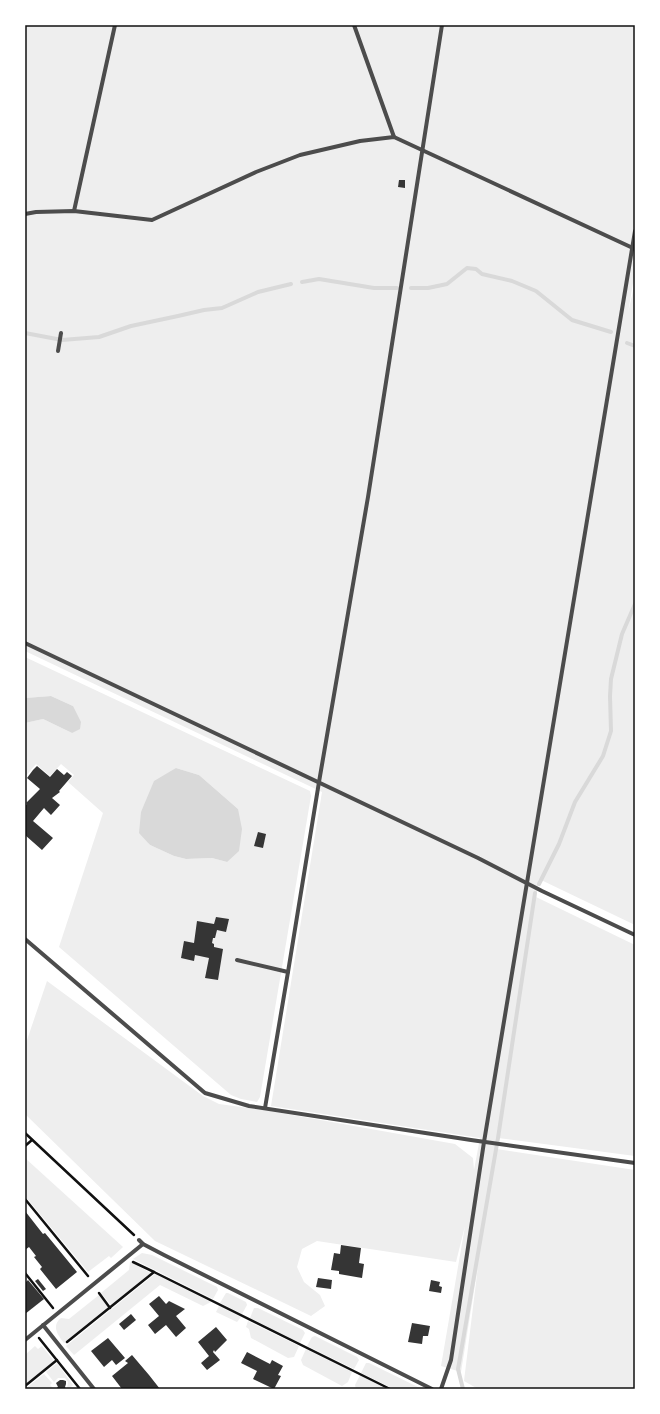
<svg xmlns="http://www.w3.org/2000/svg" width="660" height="1414" font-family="'Space Grotesk',sans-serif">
  <rect width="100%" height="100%" fill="#fff"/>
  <g fill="#eee" fill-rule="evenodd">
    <polygon points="25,25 635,25 635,271 628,313 635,282 635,925 539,879 536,897 635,945 635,1156 498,1138 496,1149 635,1170 635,1389 478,1389 464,1381 478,1266 461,1372 441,1366 465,1226 456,1262 317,1241 302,1249 297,1267 304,1282 320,1295 325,1306 311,1316 155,1241 25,1114 25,1046 47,981 203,1096 219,1104 270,1111 455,1144 473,1158 474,1170 480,1138 271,1106 322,792 25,651"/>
    <path d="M 25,657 L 310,791 L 311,796 L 260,1097 L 257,1102 L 241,1099 L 231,1095 L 59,947 L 103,813 L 68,782 L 74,775 L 61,764 L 50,776 L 36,764 L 25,777 L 25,723 L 43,719 L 72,733 L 73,706 L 51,696 L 25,698 ZM 176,768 L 199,775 L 238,809 L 227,862 L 212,858 L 186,859 L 174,856 L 150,845 L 140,832 Z"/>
    <polygon points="25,1158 123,1247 111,1258 109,1256 88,1272 25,1196"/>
    <polygon points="142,1253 152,1255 217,1287 218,1290 213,1299 133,1259"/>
    <polygon points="130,1262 151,1273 111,1305 101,1293 129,1270"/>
    <polygon points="155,1274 211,1302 203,1306 160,1285 74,1355 66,1346"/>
    <polygon points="226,1293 228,1293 246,1302 247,1305 242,1314 220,1303"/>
    <path d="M 99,1295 L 108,1307 L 64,1343 C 58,1335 51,1326 61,1318 L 69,1319 Z"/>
    <polygon points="219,1306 241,1317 237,1322 216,1312"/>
    <polygon points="254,1308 258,1308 303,1330 305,1333 300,1343 250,1318"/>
    <polygon points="248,1321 299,1346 294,1357 288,1358 251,1338 249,1329 246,1327"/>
    <polygon points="315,1336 357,1357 359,1360 354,1369 307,1346 312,1337"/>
    <polygon points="35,1346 38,1349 42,1346 54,1361 25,1384 25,1355"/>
    <polygon points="306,1349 352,1372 348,1382 342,1386 303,1365 301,1360"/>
    <polygon points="57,1363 73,1385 69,1389 67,1388 68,1382 65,1378 58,1378 54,1382 46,1372"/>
    <polygon points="366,1363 369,1363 422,1389 394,1389 361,1373"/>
    <polygon points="44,1374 52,1383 50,1385 54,1389 25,1389"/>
    <polygon points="360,1375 387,1389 356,1389 355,1385"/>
  </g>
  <g fill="#d9d9d9">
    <polygon points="51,696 73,706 81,722 80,729 72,733 43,719 25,723 25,698"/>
    <polygon points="176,768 199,775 238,809 242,829 239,851 227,862 212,858 186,859 174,856 150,845 139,833 141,812 154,781"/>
  </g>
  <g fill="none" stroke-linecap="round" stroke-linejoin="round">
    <g stroke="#d9d9d9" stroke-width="4">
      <polyline points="302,282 319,279 374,288 397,288"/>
      <polyline points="411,288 428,288 447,284 467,268 476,269 482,274 512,281 536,291 572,320 611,332"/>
      <polyline points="25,333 62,340 99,337 131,326 178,316 204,310 222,308 258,292 291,284"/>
      <polyline points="627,343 635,346"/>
      <polyline points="539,884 559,844 575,802 603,756 611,731 610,696 611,679 622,634 635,604"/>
      <polyline points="463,1389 458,1369 498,1138 535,893"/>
    </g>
  </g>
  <g fill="#353535">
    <polygon points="399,180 405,180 405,188 398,187"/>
    <polygon points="37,766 50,777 57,769 64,775 67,772 72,776 59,791 60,792 52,798 60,805 51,815 44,808 33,821 53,838 42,850 25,835 25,806 27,804 26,803 40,789 27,778 33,770"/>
    <polygon points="258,832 266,834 263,848 254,846"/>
    <polygon points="216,917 229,919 226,932 217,930 215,938 213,938 212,943 214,944 214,947 223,949 218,980 205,978 209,958 195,955 194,961 181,958 184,941 194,943 197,921 214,924"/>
    <polygon points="25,1211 43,1234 45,1233 77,1272 56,1289 40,1269 42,1267 34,1257 36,1256 29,1247 25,1250"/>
    <polygon points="341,1245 361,1248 359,1263 364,1264 362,1278 339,1274 339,1271 331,1270 334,1253 340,1254"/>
    <polygon points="318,1278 332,1280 331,1289 316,1287"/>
    <polygon points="38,1279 46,1289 43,1291 35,1281"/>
    <polygon points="28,1280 44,1299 25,1314 25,1283"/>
    <polygon points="431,1280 440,1282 439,1286 442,1287 441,1293 429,1291"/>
    <polygon points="159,1296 166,1304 169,1301 185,1309 176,1316 186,1328 176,1337 166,1325 155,1334 148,1325 159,1316 149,1304"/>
    <polygon points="131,1314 136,1320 124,1330 119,1324"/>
    <polygon points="412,1323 430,1326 428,1336 423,1336 422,1344 408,1342"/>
    <polygon points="216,1327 227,1340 215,1352 214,1350 213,1352 220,1360 207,1370 201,1363 209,1356 198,1342"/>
    <polygon points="108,1338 125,1358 116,1365 112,1360 104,1367 91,1351"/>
    <polygon points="247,1352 270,1364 272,1360 283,1366 278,1375 281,1376 274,1389 253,1379 257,1371 241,1363"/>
    <polygon points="132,1355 149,1375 160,1389 122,1389 112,1376 128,1363 125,1361"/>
    <polygon points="60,1380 63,1380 66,1381 66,1384 65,1387 66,1389 55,1389 58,1387 56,1383"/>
  </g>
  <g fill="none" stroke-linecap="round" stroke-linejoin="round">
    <g stroke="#111" stroke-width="2.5">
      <polyline points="25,1133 134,1235"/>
      <polyline points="25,1146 32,1140"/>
      <polyline points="25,1199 88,1276"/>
      <polyline points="133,1262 154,1272"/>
      <polyline points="25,1273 53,1308"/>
      <polyline points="99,1293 110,1308"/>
      <polyline points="39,1338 80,1389"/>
      <polyline points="67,1342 154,1272 390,1389"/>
      <polyline points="25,1386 57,1360"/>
    </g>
    <g stroke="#4c4c4c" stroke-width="4">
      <polyline points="354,25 394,137"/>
      <polyline points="74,211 115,25"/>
      <polyline points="25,214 36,212 74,211 152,220 256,172 300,155 360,141 394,137 635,249"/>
      <polyline points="58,351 61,333"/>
      <polyline points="25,643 478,858 542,891 635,935"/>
      <polyline points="25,939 205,1093 249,1106 471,1140 635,1163"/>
      <polyline points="237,960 288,972 265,1108"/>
      <polyline points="288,972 319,782 368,497 442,25"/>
      <polyline points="139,1240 143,1244 164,1255 432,1389"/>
      <polyline points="43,1325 94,1389"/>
      <polyline points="25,1340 143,1244"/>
      <polyline points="441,1389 451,1360 484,1142 635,231"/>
    </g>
  </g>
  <rect width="660" height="1414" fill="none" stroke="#ffffff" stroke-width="52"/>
  <rect x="26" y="26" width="608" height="1362" fill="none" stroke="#111" stroke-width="1.5"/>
</svg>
